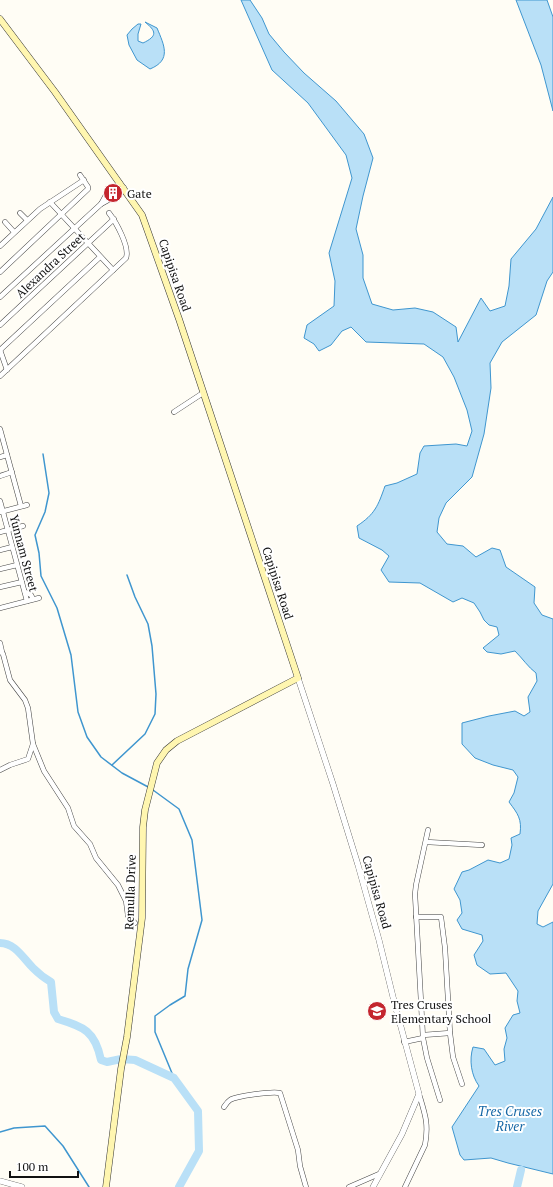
<svg xmlns="http://www.w3.org/2000/svg" width="553" height="1187" font-family="'PT Serif',serif">
  <rect width="100%" height="100%" fill="#fffdf5"/>
  <g fill="#b9e0f7" stroke="#3f96cf">
    <path d="M 241,0 L 250,0 L 262,18 L 269,34 L 284,52 L 304,73 L 336,101 L 364,134 L 373,158 L 363,196 L 356,229 L 363,255 L 363,278 L 372,304 L 393,310 L 415,308 L 433,312 L 456,327 L 458,342 L 481,298 L 490,311 L 505,306 L 509,286 L 511,259 L 536,229 L 553,197 L 553,272 L 547,281 L 536,315 L 502,342 L 490,363 L 491,388 L 484,434 L 472,477 L 446,503 L 439,518 L 437,532 L 447,544 L 463,546 L 476,557 L 492,548 L 500,550 L 506,567 L 535,587 L 534,603 L 542,615 L 553,619 L 553,884 L 538,911 L 537,924 L 543,927 L 553,922 L 553,1174 L 508,1163 L 491,1158 L 464,1160 L 460,1155 L 452,1127 L 479,1086 C 471,1075 469,1060 473,1047 L 484,1049 L 495,1065 L 505,1061 L 504,1049 L 507,1038 L 505,1028 L 513,1015 L 520,1013 L 517,1001 L 518,991 L 506,973 L 490,974 L 477,965 L 474,955 L 483,941 L 482,935 L 462,929 L 457,920 L 462,913 L 460,900 L 454,889 L 462,872 L 469,870 L 488,860 L 500,863 L 509,859 L 512,845 L 511,838 L 520,834 C 522,819 518,814 509,802 L 514,793 L 518,777 L 513,770 L 493,765 L 475,758 L 462,744 L 462,723 L 489,716 L 515,711 L 524,716 L 530,712 L 528,697 L 537,681 L 536,673 C 528,667 523,659 515,651 L 501,654 L 487,652 L 483,648 L 499,635 L 497,627 L 489,625 L 484,620 L 480,612 L 474,603 L 462,598 L 453,602 L 420,583 L 389,582 L 381,570 L 389,556 L 382,550 L 359,538 L 357,526 C 375,514 378,506 385,486 L 397,483 L 417,474 L 420,453 L 424,446 L 456,444 L 467,446 L 472,431 L 467,410 L 454,377 L 443,357 L 424,344 L 366,342 L 351,327 L 342,331 L 331,345 L 319,351 L 314,344 L 304,338 L 307,325 L 334,306 L 335,281 L 329,253 L 352,178 L 346,155 L 308,103 L 272,70 Z"/>
    <polygon points="516,0 547,0 553,17 553,111 541,65"/>
    <path d="M 145,22 L 157,28 C 164,45 172,60 150,69 L 137,60 L 129,45 L 127,35 L 132,29 L 138,24 L 141,24 L 138,34 L 138,41 L 143,43 C 158,36 156,31 145,22 Z"/>
  </g>
  <g fill="none" stroke-linecap="round" stroke-linejoin="round">
    <g stroke="#3f96cf" stroke-width="1.5">
      <polyline points="43,454 49,493 45,512 35,535 39,553 41,576 57,608 71,655 78,712 87,737 101,757 122,773 150,788"/>
      <polyline points="112,765 145,734 155,714 156,694 152,646 148,624 135,597 127,575"/>
      <polyline points="153,790 179,809 192,840 202,920 188,969 185,996 170,1005 155,1016 155,1032 174,1078"/>
      <polyline points="0,1132 14,1128 45,1126 63,1146 89,1187"/>
    </g>
    <g stroke="#b9e0f7" stroke-width="8">
      <path d="M 0,943 C 15,943 23,958 33,968 C 38,973 44,978 51,982 L 54,1012 L 58,1019 C 84,1027 95,1031 101,1060 L 107,1062 L 121,1059 L 135,1060 L 174,1078 L 198,1111 L 199,1151 L 179,1187"/>
      <polyline points="517,1187 521,1170"/>
    </g>
    <defs>
      <g id="minor">
        <polyline points="50,202 113,270"/>
        <polyline points="101,204 106,195 120,183"/>
        <polyline points="20,213 27,220"/>
        <polyline points="5,222 14,232"/>
        <polyline points="0,246 40,209 84,180"/>
        <polyline points="0,272 88,189 88,187 80,175"/>
        <polyline points="0,297 101,204 110,199 124,188"/>
        <polyline points="0,325 114,219"/>
        <polyline points="0,350 100,257"/>
        <polyline points="0,350 7,370"/>
        <path d="M 0,376 L 126,258 C 130,247 116,222 109,213"/>
        <polyline points="174,412 203,393"/>
        <polyline points="0,429 21,506"/>
        <polyline points="0,457 7,455"/>
        <polyline points="0,476 12,472"/>
        <polyline points="0,501 27,601"/>
        <polyline points="0,512 27,505"/>
        <polyline points="0,532 23,526"/>
        <polyline points="0,550 12,547"/>
        <polyline points="0,569 17,565"/>
        <polyline points="0,587 22,582"/>
        <polyline points="25,592 31,595 33,599"/>
        <polyline points="0,608 39,598"/>
        <polyline points="0,643 2,652"/>
        <polyline points="0,651 3,654 10,680 25,700 28,708 33,744 44,771 68,808 74,826 90,844 96,858 118,885 126,901 128,916 135,923"/>
        <polyline points="0,770 10,765 28,759 33,744"/>
        <polyline points="428,830 416,885 415,894 423,1038 427,1058 440,1100"/>
        <polyline points="426,842 482,845"/>
        <polyline points="416,917 441,917 445,948 450,1033 453,1057 462,1084"/>
        <polyline points="423,1035 450,1033"/>
        <polyline points="404,1042 423,1038"/>
        <path d="M 224,1107 C 226,1104 227,1102 230,1100 C 236,1096 273,1091 280,1093 L 298,1150 L 300,1166 L 306,1187"/>
        <polyline points="349,1187 379,1174"/>
        <path d="M 405,1187 L 425,1145 C 429,1124 425,1114 419,1094"/>
      </g>
      <g id="tertiary">
        <polyline points="298,678 333,784 358,865 379,940 394,1001 419,1094 402,1134 373,1187"/>
        <polyline points="0,1181 22,1187"/>
      </g>
      <polyline id="secondary" points="0,19 55,92 142,215 179,319 298,678 177,741 166,750 157,763 145,810 143,827 142,918 127,1037 121,1069 106,1187"/>
    </defs>
    <use href="#minor" stroke="#444" stroke-width="5.5"/>
    <use href="#tertiary" stroke="#444" stroke-width="6"/>
    <use href="#secondary" stroke="#333" stroke-width="7"/>
    <use href="#minor" stroke="#fff" stroke-width="4.5"/>
    <use href="#tertiary" stroke="#fff" stroke-width="5.5"/>
    <use href="#secondary" stroke="#fff6b0" stroke-width="6"/>
  </g>
  <defs>
    <symbol id="building-disc" viewBox="-11 -11 22 22"><circle r="9.5" fill="#c4262e" stroke="#fff"/><path d="M-4-6H4V6H1V3H-1V6H-4ZM-2.5-4.3h1.7v1.8h-1.7ZM.8-4.3h1.7v1.8H.8ZM-2.5-1h1.7V.8h-1.7ZM.8-1h1.7V.8H.8Z" fill="#fff"/></symbol>
    <symbol id="school-disc" viewBox="-11 -11 22 22"><circle r="9.5" fill="#c4262e" stroke="#fff"/><path d="M0-5L7-2L0 1L-7-2ZM-4 1L0 2.5L4 1V4Q0 6-4 4Z" fill="#fff"/></symbol>
  </defs>
  <g fill-rule="evenodd">
    <use href="#building-disc" x="102" y="182" width="22" height="22"/>
    <use href="#school-disc" x="366" y="1000" width="22" height="22"/>
  </g>
  <g text-anchor="middle" dominant-baseline="central" stroke-width="4" stroke-linejoin="round" paint-order="stroke">
    <g font-size="12" fill="#111" stroke="#fff" text-anchor="start">
      <text x="127" y="193">Gate</text>
      <text x="391" y="1004">Tres Cruses<tspan x="391" dy="14">Elementary School</tspan></text>
    </g>
    <g font-size="12" fill="#111" stroke="#fff">
      <text transform="translate(50 265) rotate(-43)">Alexandra Street</text>
      <text transform="translate(175 275) rotate(71)">Capipisa Road</text>
      <text transform="translate(24 553) rotate(75)">Yunnam Street</text>
      <text transform="translate(278 583) rotate(72)">Capipisa Road</text>
      <text transform="translate(130 892) rotate(-88)">Remulla Drive</text>
      <text transform="translate(377 892) rotate(74)">Capipisa Road</text>
    </g>
    <g font-size="13" font-style="italic" fill="#1768a6" stroke="#fff">
      <text x="510" y="1111">Tres Cruses<tspan x="510" dy="15">River</tspan></text>
    </g>
  </g>
  <path d="M10 1171v6h68v-6" fill="none" stroke="#111111" stroke-width="2"/>
  <text x="16" y="1171" font-size="12" fill="#111111" stroke="#ffffff" stroke-width="3" paint-order="stroke">100 m</text>
</svg>
